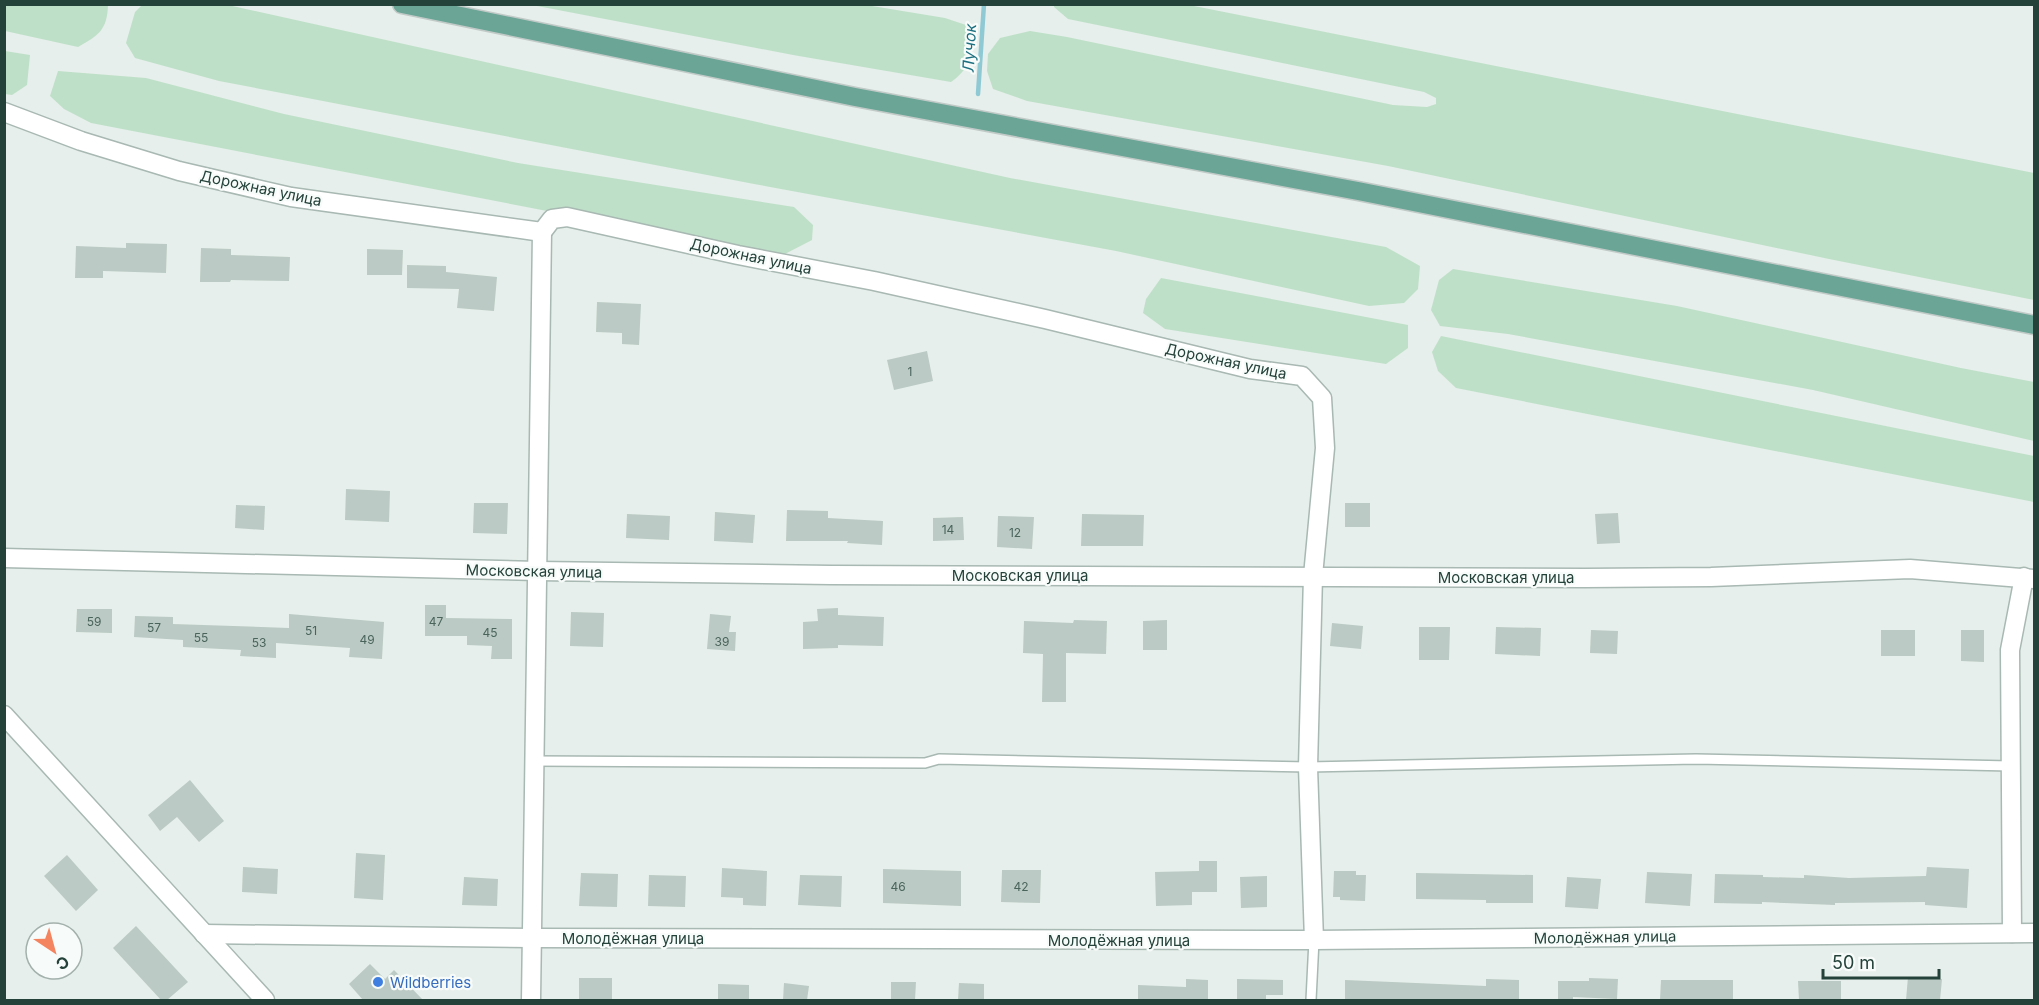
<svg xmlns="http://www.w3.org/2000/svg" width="2039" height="1005" font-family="Inter,sans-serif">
  <rect width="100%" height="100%" fill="#e6efeb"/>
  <g fill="#bfe0c8">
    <path d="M 5,4 L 108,5 C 107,30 99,35 78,47 L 5,31 Z"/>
    <polygon points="142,5 228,5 1010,178 1386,247 1420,266 1418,289 1404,303 1369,306 1116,251 754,184 219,81 135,58 126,43 135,12"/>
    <path d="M 532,5 L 866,5 L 945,18 L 966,25 C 973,51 974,65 951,82 L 793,55 Z"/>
    <polygon points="1054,5 1189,5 2034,173 2034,300 1829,259 1388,166 1027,101 993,89 987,71 988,54 1000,38 1030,31 1067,37 1393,105 1427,107 1436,104 1436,98 1424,92 1068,19 1054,7"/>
    <polygon points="5,51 30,55 27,85 12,95 5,94"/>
    <polygon points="58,71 146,78 284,114 518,163 794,207 813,225 812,240 781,256 91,123 64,109 50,96"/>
    <polygon points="1453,269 1677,306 1961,368 2034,382 2034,441 1813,390 1508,334 1440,326 1431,310 1439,280"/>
    <polygon points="1161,278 1408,325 1408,348 1386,364 1165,329 1143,313 1146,299"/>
    <polygon points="1441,336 2034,456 2034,502 1456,388 1438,371 1432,352"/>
  </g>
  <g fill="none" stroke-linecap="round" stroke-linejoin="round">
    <polyline stroke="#8ec9d4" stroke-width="4.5" points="978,94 984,4"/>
  </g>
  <g fill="#bbcac4">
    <polygon points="126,243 167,244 166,273 103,271 103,278 75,278 76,246 126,248"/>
    <polygon points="201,248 231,249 231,255 290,257 289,281 231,280 230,282 200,282"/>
    <polygon points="367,249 403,250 402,275 367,275"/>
    <polygon points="407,265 446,266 446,272 497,277 494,311 457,308 459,289 407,288"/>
    <polygon points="597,302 641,304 639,345 622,344 622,333 596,332"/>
    <polygon points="927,351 933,381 894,390 887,360"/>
    <polygon points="346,489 390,491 389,522 345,520"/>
    <polygon points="474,503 508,503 507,534 473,533"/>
    <rect x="1345" y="503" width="25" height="24"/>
    <polygon points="236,505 265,506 264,530 235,528"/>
    <polygon points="787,510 828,511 828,518 883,521 882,545 847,543 848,541 786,541"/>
    <polygon points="715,512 755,515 753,543 714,541"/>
    <polygon points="1618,513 1620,543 1597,544 1595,514"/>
    <polygon points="627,514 670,516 669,540 626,538"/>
    <polygon points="1082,514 1144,515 1143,546 1081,546"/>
    <polygon points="998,516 1034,517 1032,549 997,547"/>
    <polygon points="963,517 964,540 933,541 933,518"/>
    <polygon points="425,605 446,605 446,618 512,619 512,659 491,659 492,646 467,645 467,636 425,636"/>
    <polygon points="838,608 838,615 884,617 883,646 838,645 838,648 803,649 803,622 818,621 817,609"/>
    <polygon points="77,609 112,609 112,633 76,632"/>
    <polygon points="571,612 604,613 603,647 570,646"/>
    <polygon points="289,614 384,622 382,659 349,657 350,648 276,643 276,658 240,656 241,650 183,647 183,640 134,637 135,616 173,617 173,624 289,628"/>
    <polygon points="710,614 731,616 729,632 736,632 735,651 707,649"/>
    <polygon points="1074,620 1107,621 1106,654 1066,653 1066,702 1042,702 1043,654 1023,653 1024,621 1073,623"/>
    <polygon points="1167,620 1167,650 1143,650 1143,621"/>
    <polygon points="1332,623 1363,626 1361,649 1330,646"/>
    <polygon points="1419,627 1450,627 1449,660 1419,660"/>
    <polygon points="1496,627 1541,628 1540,656 1495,654"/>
    <polygon points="1591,630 1618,631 1617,654 1590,653"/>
    <rect x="1881" y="630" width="34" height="26"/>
    <polygon points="1961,630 1984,630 1984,662 1961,661"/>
    <polygon points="190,780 224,821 199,842 177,817 160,831 148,815"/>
    <polygon points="356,853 385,855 383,900 354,898"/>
    <polygon points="67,855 98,890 76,911 44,876"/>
    <polygon points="1199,861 1217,861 1217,892 1192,892 1192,905 1156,906 1155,872 1199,871"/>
    <polygon points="243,867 278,869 277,894 242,892"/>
    <polygon points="1927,867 1969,869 1967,908 1925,905 1925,902 1835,903 1835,905 1762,902 1762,904 1714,903 1715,874 1763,875 1763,877 1804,878 1804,875 1849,878 1926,876"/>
    <polygon points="722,868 767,871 766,906 743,905 743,898 721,897"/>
    <polygon points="883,869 961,871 961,906 883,903"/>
    <polygon points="1002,870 1041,870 1040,903 1001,902"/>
    <polygon points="1334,871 1356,871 1356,875 1366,875 1365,901 1340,900 1340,897 1333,897"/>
    <polygon points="1647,872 1692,874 1690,906 1645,903"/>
    <polygon points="581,873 618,874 617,907 579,906"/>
    <polygon points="1416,873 1533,875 1533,903 1486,903 1486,900 1416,899"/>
    <polygon points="649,875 686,876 685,907 648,906"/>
    <polygon points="800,875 842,876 841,907 798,905"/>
    <polygon points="1267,876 1267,907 1241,908 1240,877"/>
    <polygon points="464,877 498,879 497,906 462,905"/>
    <polygon points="1567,877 1601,879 1598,909 1565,907"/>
    <polygon points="136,926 188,982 167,1000 161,1000 113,948"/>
    <polygon points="370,964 385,979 394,970 423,1000 363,1000 349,984"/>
    <polygon points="1908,977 1942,979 1940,1000 1906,1000"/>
    <rect x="579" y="978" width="33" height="22"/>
    <polygon points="1589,978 1618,979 1617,999 1573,997 1573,1000 1558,1000 1558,981 1589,981"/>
    <polygon points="1186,979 1208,980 1208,1000 1138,1000 1138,985 1186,987"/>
    <polygon points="1237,979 1283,980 1283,995 1266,995 1266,1000 1237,1000"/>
    <polygon points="1486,979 1519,980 1519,1000 1345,1000 1345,980 1486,986"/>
    <polygon points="1661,980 1733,980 1733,1000 1660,1000"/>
    <polygon points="1798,981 1841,981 1841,1000 1799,1000"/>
    <polygon points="891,982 916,982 915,1000 891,1000"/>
    <polygon points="784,983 809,986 807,1000 783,1000"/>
    <polygon points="959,983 984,984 984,1000 958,1000"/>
    <polygon points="718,984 749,985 749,1000 718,1000"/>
  </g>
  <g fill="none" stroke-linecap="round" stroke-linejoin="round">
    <defs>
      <g id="lane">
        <polyline points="534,761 925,763 939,759 1308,767 1696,759 2010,766"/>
        <polyline points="1311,1000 1314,940"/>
      </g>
      <g id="street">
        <polyline points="4,112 81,141 179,171 291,197 542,232 552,219 567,217 738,255 874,281 1045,319 1250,369 1302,376 1322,398 1325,448 1313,576 1308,767 1314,940"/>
        <polyline points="4,558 537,571 831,575 1585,578 1711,577 1910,569 2034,579"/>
        <polyline points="4,715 265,1000"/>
        <polyline points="2012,933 2010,650 2024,577"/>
        <polyline points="204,934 531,938 1314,940 2034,933"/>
        <polyline points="531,1000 542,232"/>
      </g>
      <polyline id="primary" points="402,4 855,97 1358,191 2034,325"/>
    </defs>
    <use href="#lane" stroke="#a8b8b2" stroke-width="12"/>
    <use href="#street" stroke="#a8b8b2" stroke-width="21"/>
    <use href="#primary" stroke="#c2cac8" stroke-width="21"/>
    <use href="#lane" stroke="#fff" stroke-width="9"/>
    <use href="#street" stroke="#fff" stroke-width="18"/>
    <use href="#primary" stroke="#6aa596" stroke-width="18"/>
  </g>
  <circle fill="#3f7fe0" stroke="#f7fbf9" stroke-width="2" cx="378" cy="982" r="6"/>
  <g text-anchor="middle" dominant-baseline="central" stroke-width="4.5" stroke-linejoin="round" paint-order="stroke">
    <g font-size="12" fill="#4a645c">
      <text x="910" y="371">1</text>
      <text x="948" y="529">14</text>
      <text x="1015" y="532">12</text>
      <text x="94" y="621">59</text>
      <text x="436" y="621">47</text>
      <text x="154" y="627">57</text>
      <text x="311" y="630">51</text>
      <text x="490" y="632">45</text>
      <text x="201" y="637">55</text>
      <text x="367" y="639">49</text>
      <text x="722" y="641">39</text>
      <text x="259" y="642">53</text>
      <text x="898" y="886">46</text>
      <text x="1021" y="886">42</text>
    </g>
    <g font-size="15" fill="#24423a" stroke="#f7fbf9">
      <text transform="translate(261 188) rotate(12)">Дорожная улица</text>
      <text transform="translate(751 256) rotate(12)">Дорожная улица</text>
      <text transform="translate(1226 361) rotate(12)">Дорожная улица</text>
      <text transform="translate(534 571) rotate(1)">Московская улица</text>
      <text x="1020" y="575">Московская улица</text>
      <text x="1506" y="577">Московская улица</text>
      <text transform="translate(1605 937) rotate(-1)">Молодёжная улица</text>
      <text x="633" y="938">Молодёжная улица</text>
      <text x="1119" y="940">Молодёжная улица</text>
    </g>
    <g font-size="15" fill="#366cbe" stroke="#f7fbf9" text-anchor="start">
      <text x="390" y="982">Wildberries</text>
    </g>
    <g font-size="16" font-style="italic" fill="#1c6f80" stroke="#f7fbf9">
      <text transform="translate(969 48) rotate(-87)">Лучок</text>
    </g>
  </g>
  <rect width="2039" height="1005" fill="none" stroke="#24423a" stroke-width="12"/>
  <g transform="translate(54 951) rotate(144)"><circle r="28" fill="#f7fbf9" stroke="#a3b1ad" stroke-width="1.5"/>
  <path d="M0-4.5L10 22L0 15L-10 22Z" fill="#f4845f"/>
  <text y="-9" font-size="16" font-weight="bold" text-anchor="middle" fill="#24423a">С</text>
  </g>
  <path d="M1823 969v9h116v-9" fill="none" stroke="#24423a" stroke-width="3"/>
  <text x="1832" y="969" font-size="18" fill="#24423a" stroke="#f7fbf9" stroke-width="4.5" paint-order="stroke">50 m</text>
</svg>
